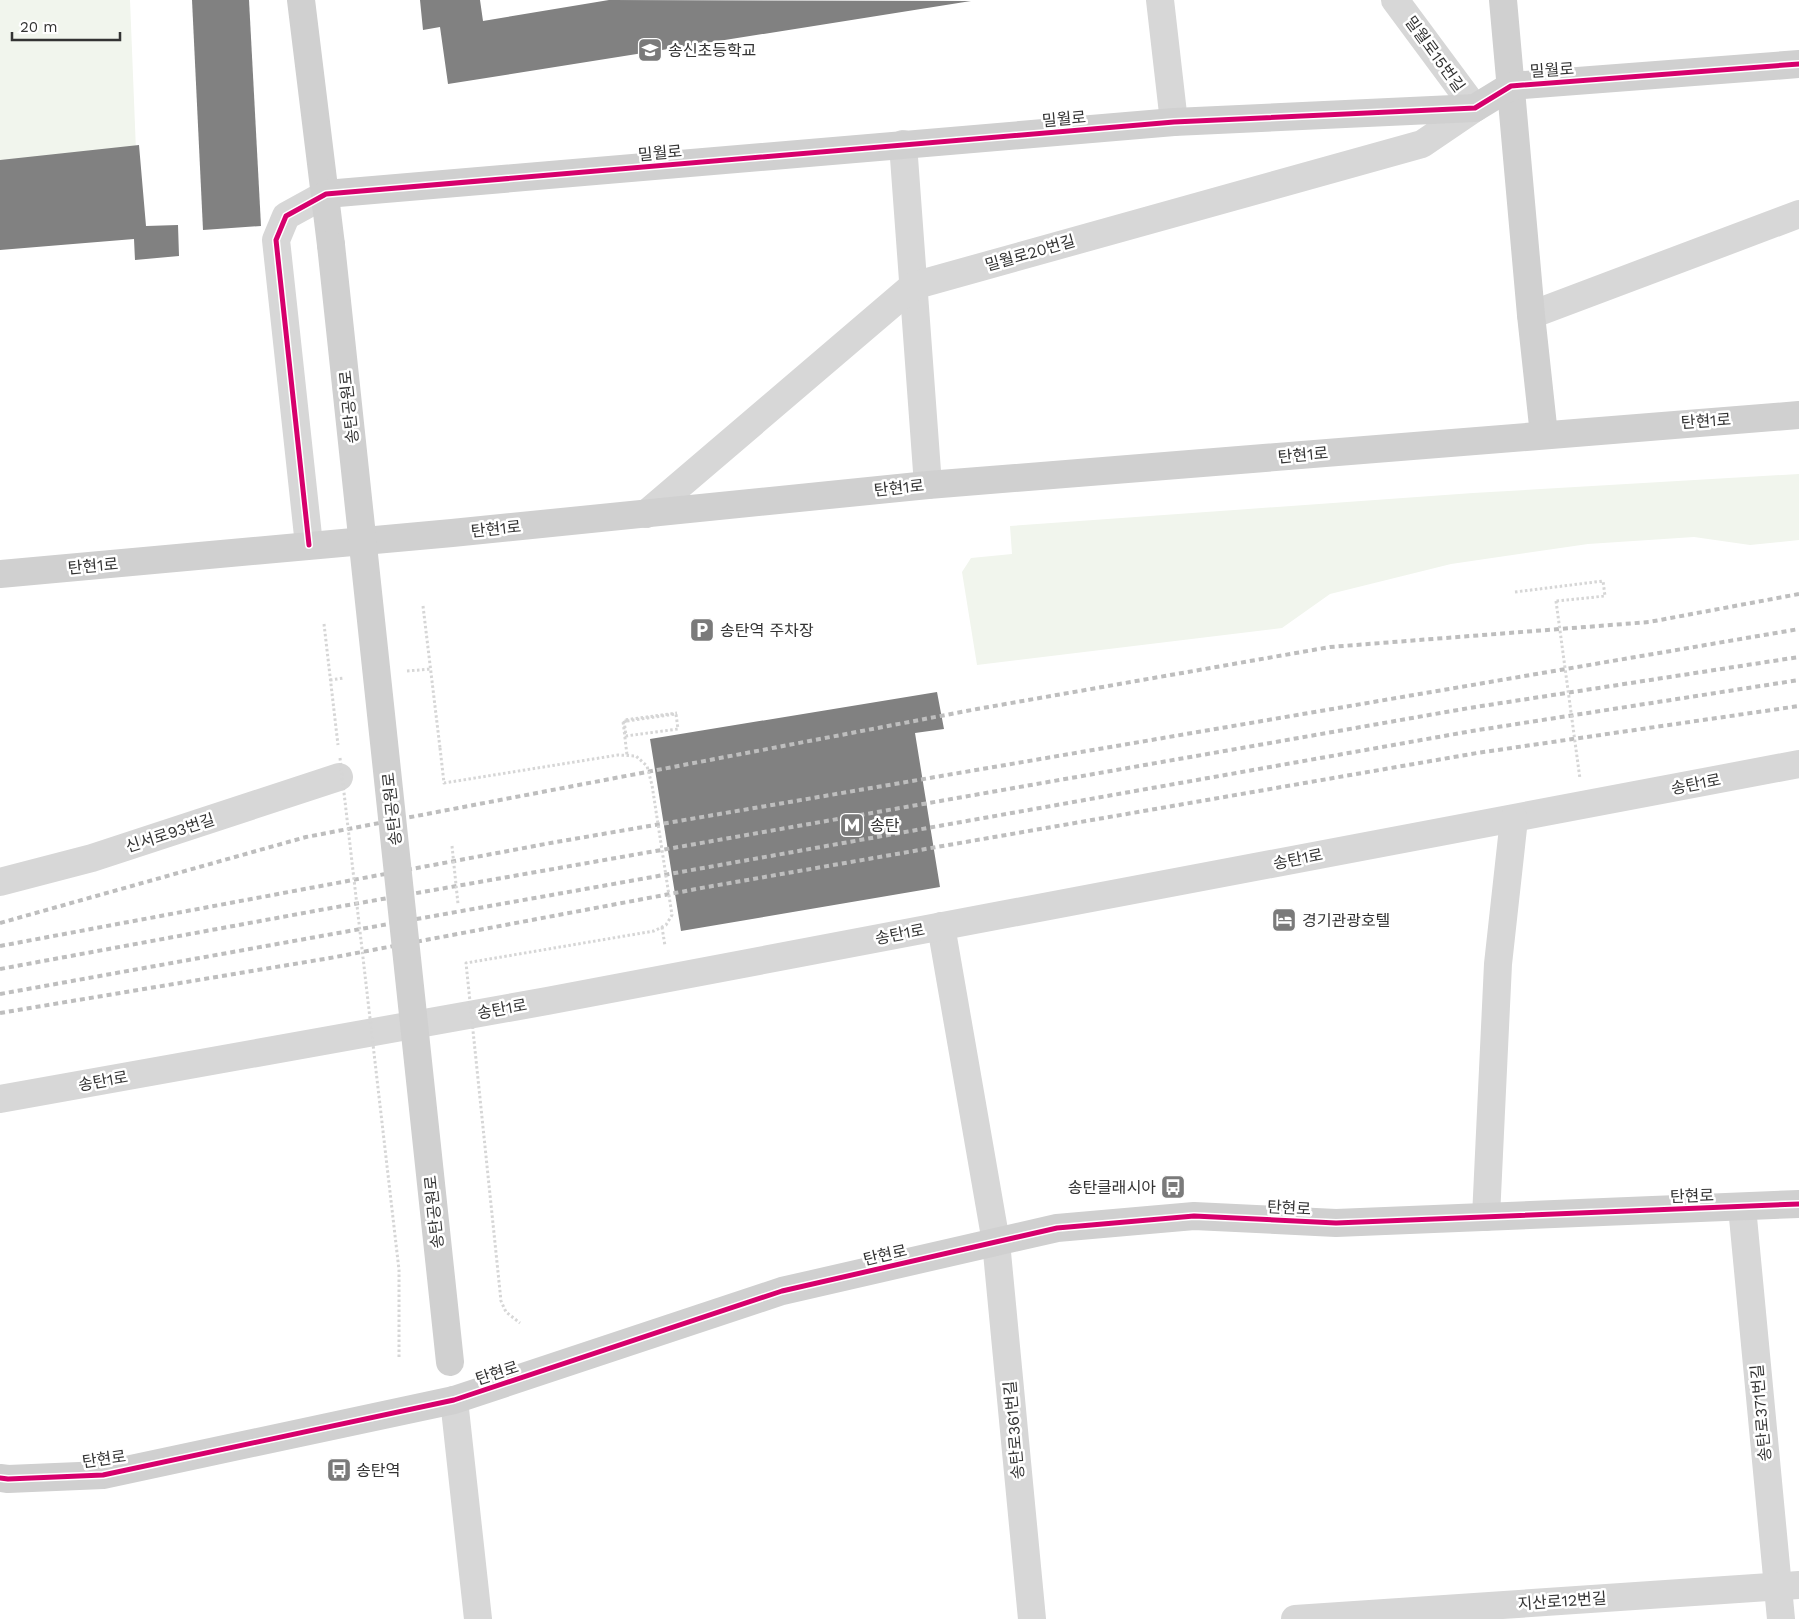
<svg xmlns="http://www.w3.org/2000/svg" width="1799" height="1619" font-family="'Work Sans','Noto Sans KR',sans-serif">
  <rect width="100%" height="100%" fill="#fff"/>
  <g fill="#f1f5ed">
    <polygon points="0,0 130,0 136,151 0,166"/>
    <polygon points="1799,474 1799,540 1750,545 1694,537 1588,544 1451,564 1330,594 1282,628 977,665 962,572 971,558 1012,554 1010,526 1473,493"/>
  </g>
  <g fill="#818181">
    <polygon points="192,0 249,0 261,226 203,230"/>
    <polygon points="420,0 480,0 483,21 609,0 971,1 448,84 440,27 423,30"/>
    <polygon points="139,145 146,226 178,225 179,256 135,260 134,239 0,250 0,160"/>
    <polygon points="937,692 944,729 915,733 940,887 681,931 650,739"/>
  </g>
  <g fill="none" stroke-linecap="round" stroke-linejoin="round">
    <g stroke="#d6d6d6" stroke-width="3" stroke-dasharray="2.5 2.5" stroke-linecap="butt">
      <polyline points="1515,592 1603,581 1605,596 1556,601"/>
      <polyline points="423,606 440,748"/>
      <polyline points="324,624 338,745"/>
      <polyline points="407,671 431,669"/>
      <polyline points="330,680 344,678"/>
      <polyline points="627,721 676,714 678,729 626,736 624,720 677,713"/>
      <polyline points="662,927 665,946"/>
    </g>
    <g stroke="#d7d7d7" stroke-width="28">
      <polyline points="1160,0 1174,122"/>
      <polyline points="903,144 928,485"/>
      <polyline points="1531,315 1799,214"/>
      <polyline points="646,514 913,286 1422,144 1475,108 1395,0"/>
      <polyline points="309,545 276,240 286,216 326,194"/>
      <polyline points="0,882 92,858 339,777"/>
      <polyline points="941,926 996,1242 1032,1619"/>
      <polyline points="0,1099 547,1001 1799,764"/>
      <polyline points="1742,1207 1781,1619"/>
      <polyline points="1486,1217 1498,964 1514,819"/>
      <polyline points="454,1400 478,1619"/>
      <polyline points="1295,1619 1799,1585"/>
    </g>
    <g stroke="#d0d0d0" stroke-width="28">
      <polyline points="301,0 331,245"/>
      <polyline points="1503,0 1531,315 1544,435"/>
      <polyline points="326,194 1174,122 1475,108 1511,86 1799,64"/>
      <polyline points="0,574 452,533 928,485 1799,415"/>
      <polyline points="0,1478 8,1479 103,1475 454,1400 782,1291 1057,1228 1194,1216 1336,1223 1799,1204"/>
    </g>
    <g stroke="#bebebe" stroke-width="4" stroke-dasharray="5 4" stroke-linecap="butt">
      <polyline points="0,923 306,837 977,709 1330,647 1649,622 1799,594"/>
      <polyline points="0,946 556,842 1799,629"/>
      <polyline points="0,969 320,910 1469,708 1799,657"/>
      <polyline points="0,994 327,935 1472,731 1799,680"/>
      <polyline points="0,1013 330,958 707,887 1477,753 1799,706"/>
    </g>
    <g stroke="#d6d6d6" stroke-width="3" stroke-dasharray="2.5 2.5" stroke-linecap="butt">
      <polyline points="1556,601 1580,779"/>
      <polyline points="627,721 623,721 627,755"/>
      <polyline points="440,748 444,783 618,755 636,756 647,766 652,785 672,915 666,925 654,931 466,963 501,1301 506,1312 520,1323"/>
      <polyline points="340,758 399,1270 399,1359"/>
      <polyline points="452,846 458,904"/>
    </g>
    <polyline stroke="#d0d0d0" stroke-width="28" points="331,245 450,1362"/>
    <defs>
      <g id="cycleway">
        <polyline points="309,545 276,240 286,216 326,194 1174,122 1475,108 1511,86 1799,64"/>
        <polyline points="0,1478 8,1479 103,1475 454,1400 782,1291 1057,1228 1194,1216 1336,1223 1799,1204"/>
      </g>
    </defs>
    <use href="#cycleway" stroke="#fff" stroke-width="8"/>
    <use href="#cycleway" stroke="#d6006c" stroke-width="5"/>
  </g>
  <defs>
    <symbol id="school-square" viewBox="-11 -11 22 22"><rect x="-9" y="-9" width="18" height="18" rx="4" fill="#7a7a7a" stroke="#fff"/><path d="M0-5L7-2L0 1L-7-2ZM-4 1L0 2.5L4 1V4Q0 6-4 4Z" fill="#fff"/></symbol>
    <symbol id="parking-square" viewBox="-11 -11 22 22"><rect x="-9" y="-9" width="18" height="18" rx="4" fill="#7a7a7a" stroke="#fff"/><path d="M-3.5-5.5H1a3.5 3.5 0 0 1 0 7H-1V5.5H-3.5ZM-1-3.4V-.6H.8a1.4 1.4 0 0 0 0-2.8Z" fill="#fff"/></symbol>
    <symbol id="metro-square" viewBox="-11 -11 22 22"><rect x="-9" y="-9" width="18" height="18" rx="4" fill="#7a7a7a" stroke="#fff"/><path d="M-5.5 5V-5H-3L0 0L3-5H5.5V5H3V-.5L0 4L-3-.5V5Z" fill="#fff"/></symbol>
    <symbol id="hotel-square" viewBox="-11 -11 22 22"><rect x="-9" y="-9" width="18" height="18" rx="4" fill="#7a7a7a" stroke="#fff"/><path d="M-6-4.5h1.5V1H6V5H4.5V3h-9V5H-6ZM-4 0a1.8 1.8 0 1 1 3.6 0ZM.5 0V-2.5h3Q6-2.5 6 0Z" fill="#fff"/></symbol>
    <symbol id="bus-square" viewBox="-11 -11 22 22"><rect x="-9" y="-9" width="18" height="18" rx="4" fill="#7a7a7a" stroke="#fff"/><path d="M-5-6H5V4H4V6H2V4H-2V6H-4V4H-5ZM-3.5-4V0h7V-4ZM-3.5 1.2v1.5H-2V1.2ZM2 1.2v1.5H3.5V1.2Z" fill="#fff"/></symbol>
  </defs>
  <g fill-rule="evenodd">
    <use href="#school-square" x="636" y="36" width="28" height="28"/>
    <use href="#parking-square" x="688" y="616" width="28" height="28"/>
    <use href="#metro-square" x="838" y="811" width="28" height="28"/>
    <use href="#hotel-square" x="1270" y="906" width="28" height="28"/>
    <use href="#bus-square" x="1159" y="1173" width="28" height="28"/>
    <use href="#bus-square" x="325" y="1456" width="28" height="28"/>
  </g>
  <g text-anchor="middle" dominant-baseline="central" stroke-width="5" stroke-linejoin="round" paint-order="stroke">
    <g font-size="16" fill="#333" stroke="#fff" text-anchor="start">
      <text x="668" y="50">송신초등학교</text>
      <text x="720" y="630">송탄역 주차장</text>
      <text x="870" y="825">송탄</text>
      <text x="1302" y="920">경기관광호텔</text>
      <text x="1156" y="1187" text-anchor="end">송탄클래시아</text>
      <text x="356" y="1470">송탄역</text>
    </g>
    <g font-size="16" fill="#333" stroke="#fff">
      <text transform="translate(1435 54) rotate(54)">밀월로15번길</text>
      <text transform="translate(1552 70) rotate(-4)">밀월로</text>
      <text transform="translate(1064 119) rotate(-5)">밀월로</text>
      <text transform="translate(660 153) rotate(-5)">밀월로</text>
      <text transform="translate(1030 253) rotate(-16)">밀월로20번길</text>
      <text transform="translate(349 407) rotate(-96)">송탄공원로</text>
      <text transform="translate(1706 421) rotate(-4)">탄현1로</text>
      <text transform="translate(1303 455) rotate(-5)">탄현1로</text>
      <text transform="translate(899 488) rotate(-6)">탄현1로</text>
      <text transform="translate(496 529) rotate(-6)">탄현1로</text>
      <text transform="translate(93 566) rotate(-5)">탄현1로</text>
      <text transform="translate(1696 784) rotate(-11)">송탄1로</text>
      <text transform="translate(392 809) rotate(-96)">송탄공원로</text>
      <text transform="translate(170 833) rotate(-18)">신서로93번길</text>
      <text transform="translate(1298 859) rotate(-11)">송탄1로</text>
      <text transform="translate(900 934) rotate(-11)">송탄1로</text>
      <text transform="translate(502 1009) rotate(-10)">송탄1로</text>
      <text transform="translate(103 1081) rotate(-10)">송탄1로</text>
      <text transform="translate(1692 1196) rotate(-2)">탄현로</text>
      <text transform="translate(1289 1208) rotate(3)">탄현로</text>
      <text transform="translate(434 1212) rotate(-96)">송탄공원로</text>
      <text transform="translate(885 1255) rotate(-13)">탄현로</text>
      <text transform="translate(497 1373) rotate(-18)">탄현로</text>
      <text transform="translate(1761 1413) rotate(-95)">송탄로371번길</text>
      <text transform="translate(1014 1430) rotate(-95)">송탄로361번길</text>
      <text transform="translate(104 1459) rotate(-8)">탄현로</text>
      <text transform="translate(1562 1601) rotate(-4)">지산로12번길</text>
    </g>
  </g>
  <path d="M12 32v8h108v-8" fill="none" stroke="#333333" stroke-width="2.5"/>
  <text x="20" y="32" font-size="15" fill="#333333" stroke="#ffffff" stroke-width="4" paint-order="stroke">20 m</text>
</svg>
